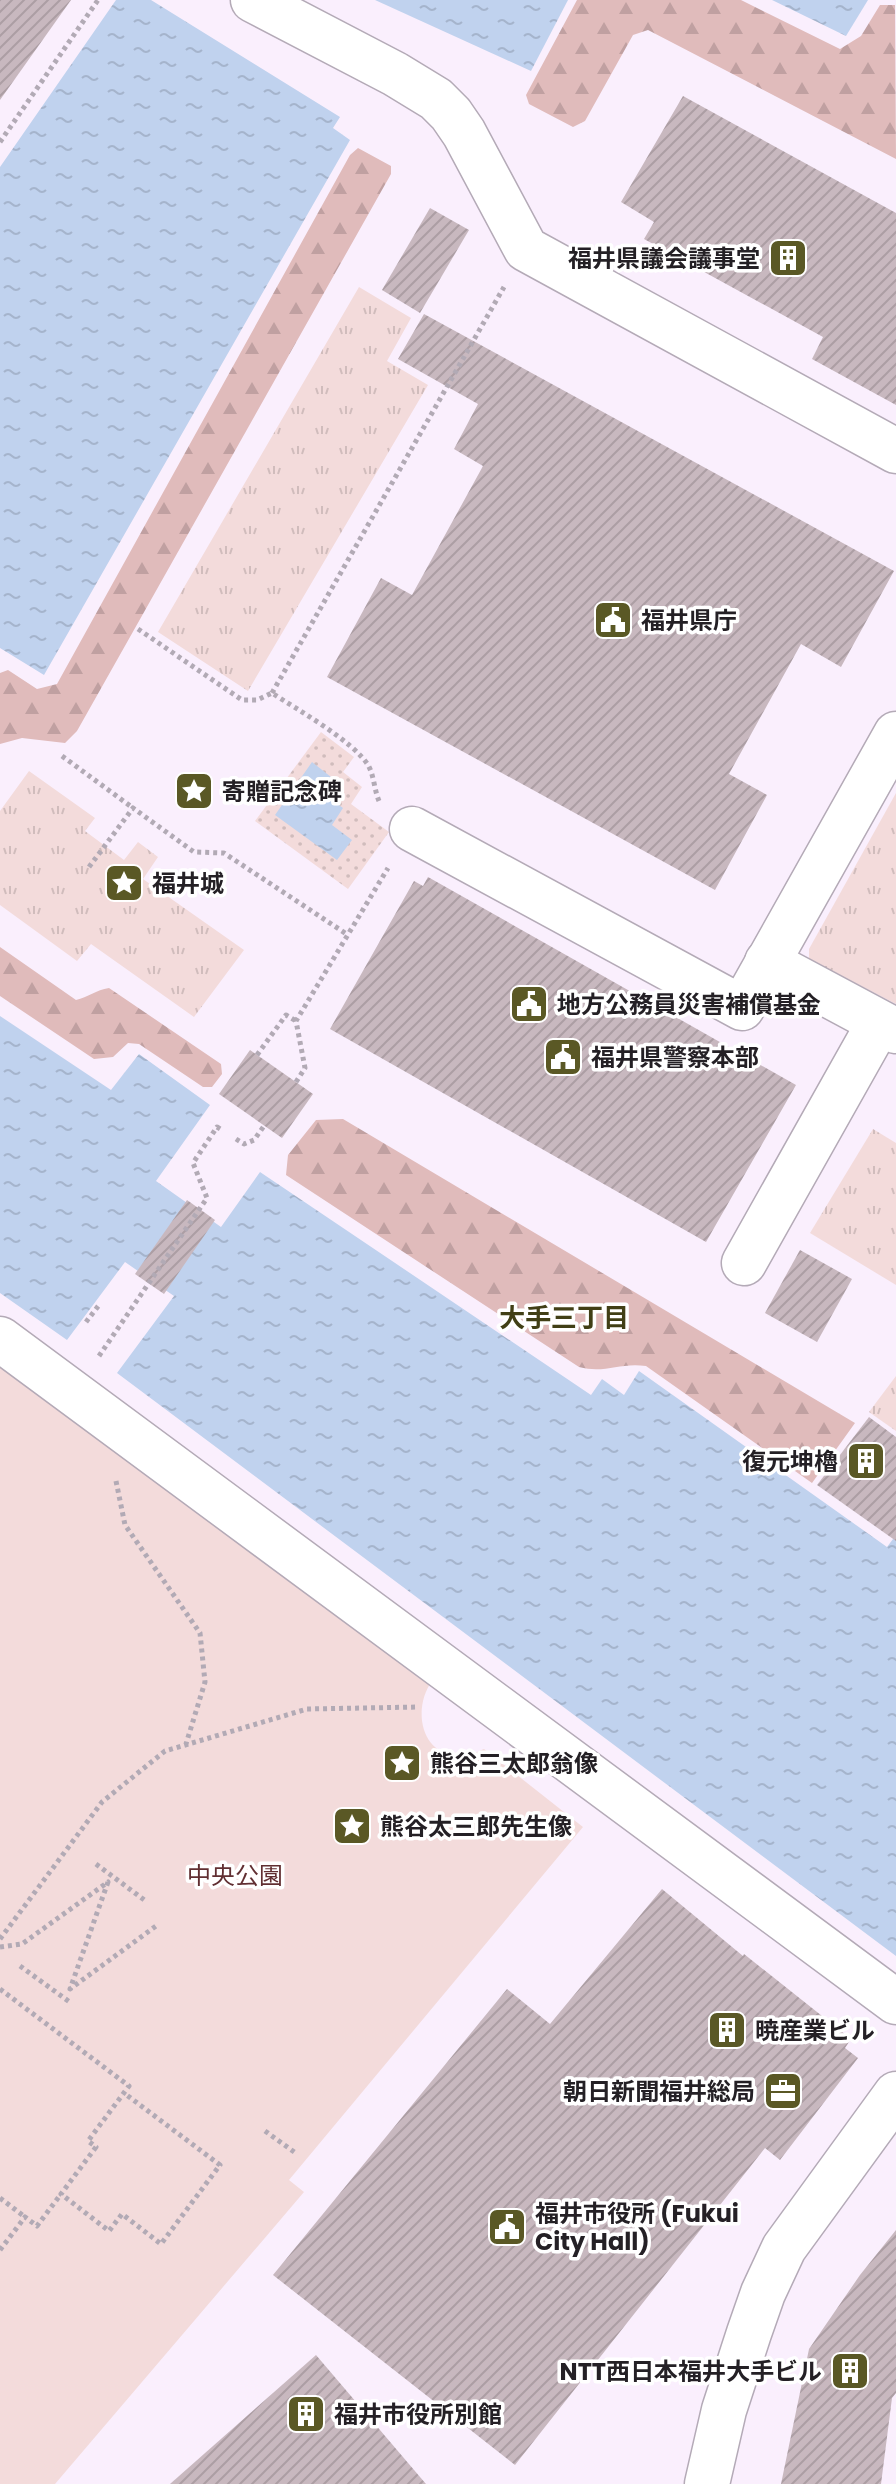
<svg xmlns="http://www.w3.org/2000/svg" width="896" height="2484" font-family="Poppins,'Noto Sans JP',sans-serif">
  <defs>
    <pattern id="grass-tufts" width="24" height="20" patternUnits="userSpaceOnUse" patternTransform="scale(2)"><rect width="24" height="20" fill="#f3dbdb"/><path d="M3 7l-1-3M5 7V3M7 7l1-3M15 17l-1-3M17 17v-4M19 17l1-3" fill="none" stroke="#d0bcbc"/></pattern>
    <pattern id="forest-firs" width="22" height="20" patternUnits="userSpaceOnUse" patternTransform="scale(2)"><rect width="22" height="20" fill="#e0bbbb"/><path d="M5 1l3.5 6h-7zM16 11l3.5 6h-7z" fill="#c0a0a1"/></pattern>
    <pattern id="garden-dots" width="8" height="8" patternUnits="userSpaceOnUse" patternTransform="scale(2)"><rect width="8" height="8" fill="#f3dbdb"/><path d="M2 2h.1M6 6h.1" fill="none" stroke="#d0bcbc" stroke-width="1.8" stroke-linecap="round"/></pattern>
    <pattern id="water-ripples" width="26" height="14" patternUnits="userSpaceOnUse" patternTransform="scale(2)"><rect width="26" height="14" fill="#c0d2ee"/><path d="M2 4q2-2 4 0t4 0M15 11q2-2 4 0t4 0" fill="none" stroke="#a5b4cc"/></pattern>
    <pattern id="building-hatch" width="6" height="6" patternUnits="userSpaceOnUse" patternTransform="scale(2)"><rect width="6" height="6" fill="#c8b8bf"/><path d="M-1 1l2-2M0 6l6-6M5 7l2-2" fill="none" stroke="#ac9ea4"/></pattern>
  </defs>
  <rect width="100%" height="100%" fill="#faeffd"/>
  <g fill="url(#grass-tufts)">
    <polygon points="359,287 411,318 387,361 428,385 248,691 158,632"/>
    <polygon points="29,771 95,818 85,831 124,860 138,842 158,857 143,879 244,950 194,1017 91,944 77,961 0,905 0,811"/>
    <polygon points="896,793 896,1004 809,959 809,949"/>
    <polygon points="873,1129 896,1143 896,1285 810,1233"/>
    <polygon points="896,1376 896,1431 869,1412"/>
  </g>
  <g fill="url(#forest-firs)">
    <polygon points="577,0 741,0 840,49 861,36 880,5 895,5 896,159 648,30 633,35 585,121 573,127 529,104 526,95"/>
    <polygon points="358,148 391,166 391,174 77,731 65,743 22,738 0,744 0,673 8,670 37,689 57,684 350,155"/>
    <path d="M 0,947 L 76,1000 C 88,997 96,990 109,988 L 221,1064 L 222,1074 L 212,1087 L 203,1087 L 139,1044 L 128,1043 L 113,1057 L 94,1059 L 0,996 Z"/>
    <path d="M 343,1119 L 855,1423 L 812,1483 L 646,1366 C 620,1362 605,1374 579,1367 L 286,1175 L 288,1155 L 316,1120 Z"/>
  </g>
  <path fill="#f3dbdb" d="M 0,1359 L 432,1681 C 413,1707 419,1754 459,1756 C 467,1757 477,1752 484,1749 L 583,1827 L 289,2180 L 304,2192 L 55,2484 L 0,2484 Z"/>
  <polygon fill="url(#garden-dots)" points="321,732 354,757 343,772 362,787 351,804 389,832 348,889 255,821"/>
  <g fill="url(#water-ripples)">
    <polygon points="116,0 151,0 340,117 333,128 350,140 44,675 0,648 0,167"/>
    <polygon points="375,0 568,0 531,71"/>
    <polygon points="772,0 868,0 846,36"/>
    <polygon points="312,762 331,777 321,792 343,808 332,825 352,840 337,860 275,815"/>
    <polygon points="0,1016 111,1090 139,1054 210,1105 156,1181 221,1227 260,1172 591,1395 602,1379 624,1395 639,1371 887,1547 896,1535 896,1956 117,1373 174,1296 125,1262 67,1340 0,1293"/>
  </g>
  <g fill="url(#building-hatch)">
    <polygon points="0,0 71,0 0,100"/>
    <polygon points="683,96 896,213 896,405 812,359 823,337 644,239 654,222 621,202"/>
    <polygon points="430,208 469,230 420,313 382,290"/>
    <polygon points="424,314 894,571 841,667 801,644 729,774 767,795 715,890 327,677 381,578 412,595 483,466 454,449 478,404 398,359"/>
    <polygon points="428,877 796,1085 706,1242 330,1029 414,881 423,886"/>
    <polygon points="250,1050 313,1094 282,1138 219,1094"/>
    <polygon points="187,1200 215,1220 164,1294 135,1274"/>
    <polygon points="800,1250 852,1279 817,1342 765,1313"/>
    <polygon points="869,1417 896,1437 896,1541 817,1485"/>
    <polygon points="662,1889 743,1956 744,1954 851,2039 845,2048 858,2058 780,2160 765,2148 515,2465 273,2275 507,1989 550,2024"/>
    <polygon points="896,2230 896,2393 892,2398 881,2484 781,2484 809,2349 860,2275"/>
    <polygon points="316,2355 426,2484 170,2484"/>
  </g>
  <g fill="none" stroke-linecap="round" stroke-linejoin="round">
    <defs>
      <g id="minor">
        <polyline points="253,0 395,74 436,99 451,114 464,133 526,249 896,451"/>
        <polyline points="412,829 742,1008 896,734"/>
        <polyline points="767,962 896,1031"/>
        <polyline points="744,1263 879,1023"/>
        <polyline points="0,1339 896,2002"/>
        <polyline points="707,2484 724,2410 749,2333 763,2293 784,2248 896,2094"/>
      </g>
    </defs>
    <use href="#minor" stroke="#b4aab7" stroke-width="47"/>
    <g stroke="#b2aab5" stroke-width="5" stroke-dasharray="4 4" stroke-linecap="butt">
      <polyline points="0,142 98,0"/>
      <path d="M 138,629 L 242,700 L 257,700 L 272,693 C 298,710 353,741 368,765 C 374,775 374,789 379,801"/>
      <polyline points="272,693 504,287"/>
      <polyline points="62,756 133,808"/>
      <polyline points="89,867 133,808 194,852 224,853 348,935"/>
      <polyline points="257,1055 286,1015 296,1021"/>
      <polyline points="296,1082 305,1068 296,1021 388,868"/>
      <polyline points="236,1139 244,1144 254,1140 264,1126"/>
      <polyline points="86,1322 99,1305"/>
      <polyline points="99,1356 207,1198 193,1163 217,1127 222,1130"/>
      <polyline points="116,1481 125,1525 200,1633 205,1682 186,1744"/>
      <polyline points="96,1864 147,1902"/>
      <polyline points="0,1939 102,1802 165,1751 307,1709 419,1707"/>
      <polyline points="0,1947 22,1944 108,1882 70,1989 156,1926"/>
      <polyline points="20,1966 71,2003"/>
      <polyline points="0,1989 129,2086 88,2141 96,2147 61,2194 109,2231 122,2214 161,2244 220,2165 124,2093"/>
      <polyline points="265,2131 297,2154"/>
      <polyline points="0,2198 25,2217"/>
      <polyline points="0,2250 25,2217 37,2226 61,2194"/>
    </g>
    <use href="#minor" stroke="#fff" stroke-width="44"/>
  </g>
  <defs>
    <symbol id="building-square" viewBox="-11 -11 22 22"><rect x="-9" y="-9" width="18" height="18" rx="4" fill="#5a5825" stroke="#fff"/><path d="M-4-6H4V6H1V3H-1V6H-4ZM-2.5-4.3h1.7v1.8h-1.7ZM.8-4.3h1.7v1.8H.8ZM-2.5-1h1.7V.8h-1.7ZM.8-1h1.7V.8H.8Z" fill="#fff"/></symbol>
    <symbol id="civic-square" viewBox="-11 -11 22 22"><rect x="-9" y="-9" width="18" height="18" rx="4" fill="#5a5825" stroke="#fff"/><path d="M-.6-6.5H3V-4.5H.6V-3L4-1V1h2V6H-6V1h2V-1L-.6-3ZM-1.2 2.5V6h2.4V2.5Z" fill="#fff"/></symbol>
    <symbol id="sight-square" viewBox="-11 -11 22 22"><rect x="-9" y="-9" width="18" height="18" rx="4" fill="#5a5825" stroke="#fff"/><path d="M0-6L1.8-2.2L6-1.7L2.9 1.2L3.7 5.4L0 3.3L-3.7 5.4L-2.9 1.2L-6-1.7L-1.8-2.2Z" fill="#fff"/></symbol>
    <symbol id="office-square" viewBox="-11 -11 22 22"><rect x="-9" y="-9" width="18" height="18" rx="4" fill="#5a5825" stroke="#fff"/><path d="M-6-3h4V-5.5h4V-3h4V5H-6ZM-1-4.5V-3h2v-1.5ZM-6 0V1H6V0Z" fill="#fff"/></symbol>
  </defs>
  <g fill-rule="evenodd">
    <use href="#building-square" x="766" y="236" width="44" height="44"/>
    <use href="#civic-square" x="591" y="598" width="44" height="44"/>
    <use href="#sight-square" x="172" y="769" width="44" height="44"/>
    <use href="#sight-square" x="102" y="861" width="44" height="44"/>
    <use href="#civic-square" x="507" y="982" width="44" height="44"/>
    <use href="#civic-square" x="541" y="1035" width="44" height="44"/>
    <use href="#building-square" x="844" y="1439" width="44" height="44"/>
    <use href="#sight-square" x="380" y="1741" width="44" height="44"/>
    <use href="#sight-square" x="330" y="1804" width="44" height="44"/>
    <use href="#building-square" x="705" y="2008" width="44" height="44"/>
    <use href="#office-square" x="761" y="2069" width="44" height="44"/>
    <use href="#civic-square" x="485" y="2205" width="44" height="44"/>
    <use href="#building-square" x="828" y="2349" width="44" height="44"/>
    <use href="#building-square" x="284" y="2392" width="44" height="44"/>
  </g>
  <g text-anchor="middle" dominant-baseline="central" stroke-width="7" stroke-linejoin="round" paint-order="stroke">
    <g font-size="24" font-weight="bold" fill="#242025" stroke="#fff" text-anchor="start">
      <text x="760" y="258" text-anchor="end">福井県議会議事堂</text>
      <text x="641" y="620">福井県庁</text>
      <text x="222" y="791">寄贈記念碑</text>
      <text x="152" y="883">福井城</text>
      <text x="557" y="1004">地方公務員災害補償基金</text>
      <text x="591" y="1057">福井県警察本部</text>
      <text x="838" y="1461" text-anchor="end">復元坤櫓</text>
      <text x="430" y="1763">熊谷三太郎翁像</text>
      <text x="380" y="1826">熊谷太三郎先生像</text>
      <text x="755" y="2030">暁産業ビル</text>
      <text x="755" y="2091" text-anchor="end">朝日新聞福井総局</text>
      <text x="535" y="2213">福井市役所 (Fukui<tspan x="535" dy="28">City Hall)</tspan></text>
      <text x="822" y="2371" text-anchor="end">NTT西日本福井大手ビル</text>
      <text x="334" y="2414">福井市役所別館</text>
    </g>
    <g font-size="24" fill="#612f32" stroke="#fff">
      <text x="235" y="1875">中央公園</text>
    </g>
    <g font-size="26" font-weight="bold" fill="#413f16" stroke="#fff">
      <text x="564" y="1318">大手三丁目</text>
    </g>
  </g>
</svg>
